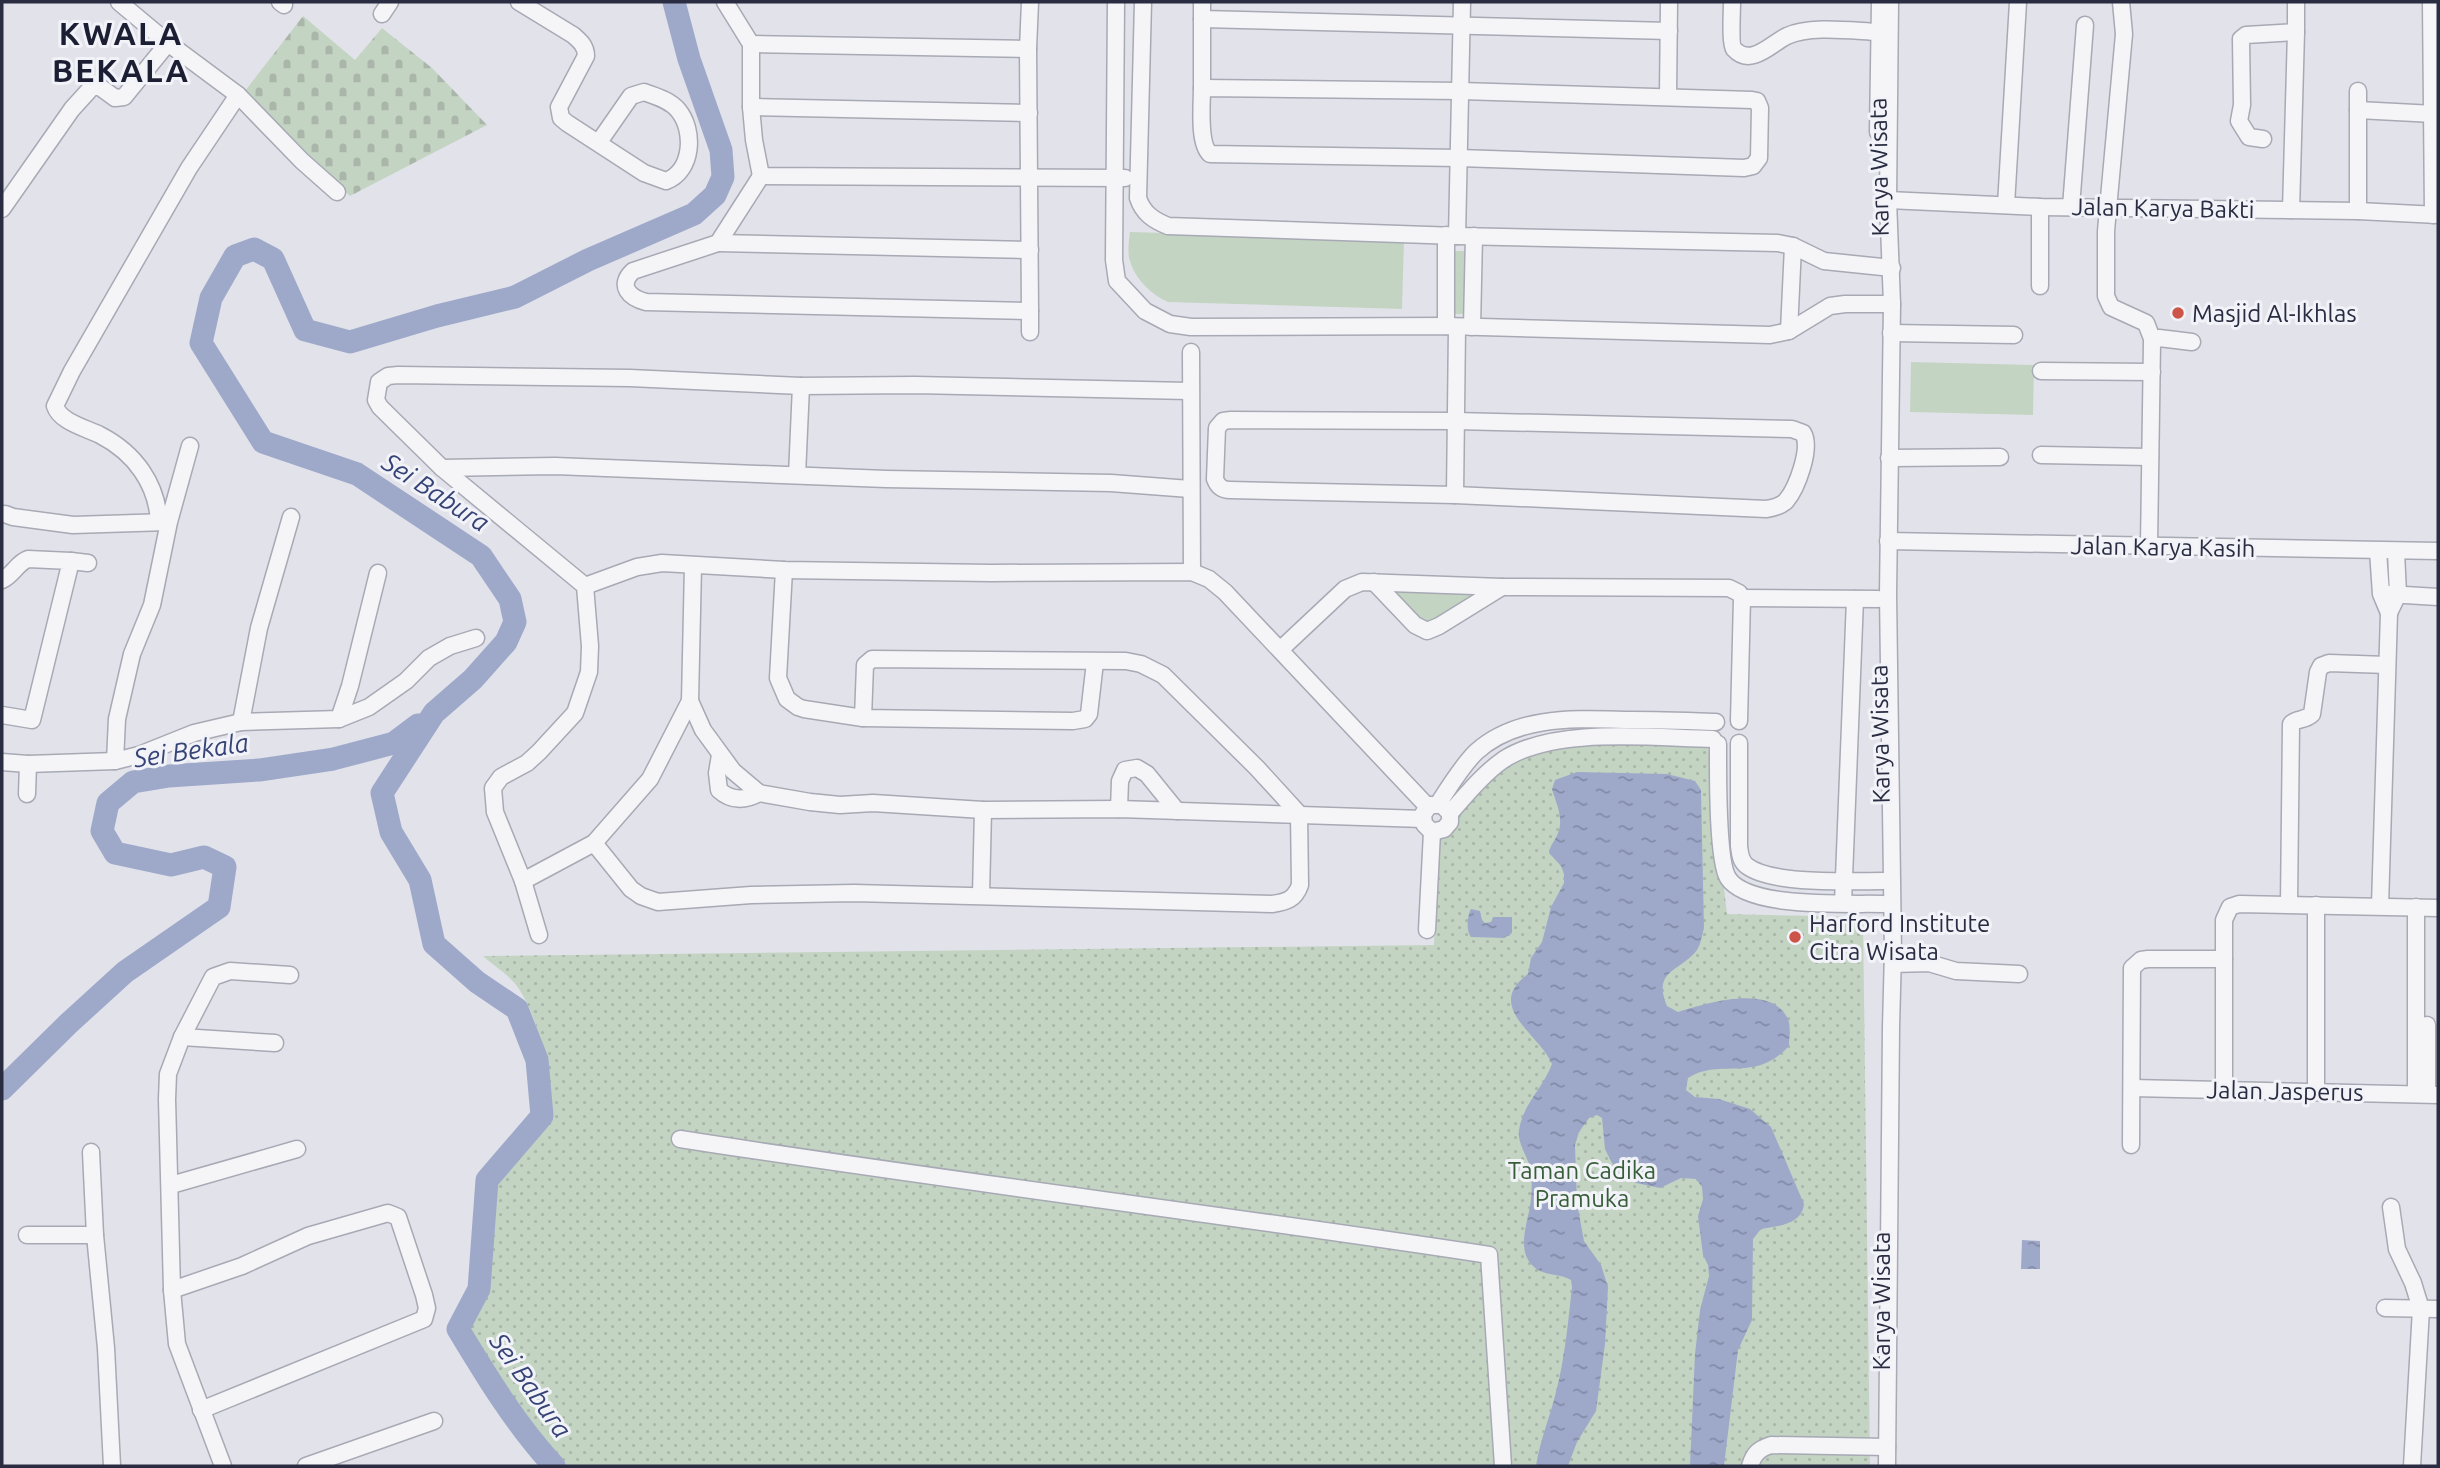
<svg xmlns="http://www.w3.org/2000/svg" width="2440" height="1468" font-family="Ubuntu,sans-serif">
  <defs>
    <pattern id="cemetery-stones" width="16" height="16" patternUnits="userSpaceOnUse" patternTransform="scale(1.75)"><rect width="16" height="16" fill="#c4d4c3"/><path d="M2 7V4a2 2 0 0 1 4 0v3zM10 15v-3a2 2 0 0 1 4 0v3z" fill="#a9b6a9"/></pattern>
    <pattern id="park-dots" width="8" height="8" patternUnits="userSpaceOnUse" patternTransform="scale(1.75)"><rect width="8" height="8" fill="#c4d4c3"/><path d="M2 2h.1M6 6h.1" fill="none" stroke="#a9b6a9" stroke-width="1.8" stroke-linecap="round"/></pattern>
    <pattern id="water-ripples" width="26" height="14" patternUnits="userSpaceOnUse" patternTransform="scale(1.75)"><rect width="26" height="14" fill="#9ea9ca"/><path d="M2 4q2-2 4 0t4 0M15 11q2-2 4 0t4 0" fill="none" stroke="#818aa6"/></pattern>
  </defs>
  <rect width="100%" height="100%" fill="#e2e3ea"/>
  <g fill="#c4d4c3">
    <path d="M 1130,232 L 1404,240 L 1402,309 L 1168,302 C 1152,295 1135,279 1130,261 C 1127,253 1129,241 1130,232 Z"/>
    <rect x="1449" y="251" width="19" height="63"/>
    <polygon points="1911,362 2034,365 2033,415 1910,412"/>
    <polygon points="1386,588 1479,591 1424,627"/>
  </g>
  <polygon fill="url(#cemetery-stones)" points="303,16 355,60 382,28 432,68 487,125 350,196 245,91"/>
  <path fill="url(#park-dots)" d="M 1590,743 L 1708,746 L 1727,914 L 1863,917 L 1870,1466 L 566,1466 L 525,1418 L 466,1329 L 488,1287 L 495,1181 L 551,1119 C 547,1075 544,1028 519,989 C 511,976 494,966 483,956 L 1434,945 L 1437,837 L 1455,813 L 1488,778 L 1525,753 Z"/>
  <g fill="url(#water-ripples)">
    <path d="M 1577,772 L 1667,774 L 1695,781 L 1701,790 L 1704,928 C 1702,935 1701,944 1697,950 C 1680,972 1652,970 1667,1006 L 1678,1012 C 1707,1003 1771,983 1788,1019 C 1791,1026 1789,1038 1789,1046 C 1754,1084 1720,1057 1688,1078 L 1686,1090 L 1695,1097 L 1719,1099 L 1750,1109 L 1771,1127 L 1804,1204 C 1802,1225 1777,1226 1761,1229 L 1753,1239 L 1752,1320 L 1738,1350 L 1724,1466 L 1690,1466 L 1695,1354 L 1700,1310 L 1709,1276 L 1708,1265 L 1703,1255 L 1698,1216 L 1703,1199 L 1702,1187 L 1696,1179 L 1681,1178 L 1660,1188 L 1636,1183 L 1612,1163 L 1605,1149 L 1602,1118 L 1597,1115 L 1589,1118 L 1579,1132 L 1575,1145 L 1577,1203 L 1584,1241 L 1601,1265 L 1608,1287 L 1605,1344 L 1596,1411 L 1577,1442 L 1568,1466 L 1536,1466 C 1540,1440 1550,1417 1556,1392 C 1565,1358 1568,1322 1572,1287 L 1571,1280 C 1560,1273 1543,1277 1532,1265 C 1515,1247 1530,1218 1531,1198 C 1532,1188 1532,1175 1530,1166 C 1526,1155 1517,1141 1519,1130 C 1523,1104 1543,1088 1552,1064 C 1540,1034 1483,1007 1528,974 L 1531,958 L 1542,942 L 1551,907 L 1564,883 L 1564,874 L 1561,866 L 1549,853 C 1550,845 1555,841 1558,833 C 1564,818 1556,803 1552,789 L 1555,780 Z"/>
    <path d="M 1471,909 L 1480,911 L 1482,920 L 1485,923 L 1491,922 L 1493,917 L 1512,917 L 1512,933 L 1504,938 L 1471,937 C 1466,931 1467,916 1471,909 Z"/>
    <polygon points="2022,1240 2040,1241 2040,1269 2021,1269"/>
  </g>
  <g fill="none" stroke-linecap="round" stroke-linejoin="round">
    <g stroke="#9ea9ca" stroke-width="23">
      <polyline points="2,1089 68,1024 125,972 219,907 225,867 204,857 171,865 115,853 102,831 108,803 133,782 169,776 259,770 333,759 394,743 418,725"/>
      <path d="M 554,1466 C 516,1425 487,1377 458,1329 L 479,1289 L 487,1180 L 542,1116 L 537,1060 L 517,1009 L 477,982 L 434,944 L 420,880 L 391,832 L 382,793 L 434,713 L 473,679 L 506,642 L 515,622 L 510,599 L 481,556 L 357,474 L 263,442 L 201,343 L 211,298 L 235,256 L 254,249 L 273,259 L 305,330 L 350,342 L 437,316 L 515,297 L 588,260 L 694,214 L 715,195 L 723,177 L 721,150 L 689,59 L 674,2"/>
    </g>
    <defs>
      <g id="minor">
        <polyline points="119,2 168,43 238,95 302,161 337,192"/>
        <polyline points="280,2 284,5"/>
        <path d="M 519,2 L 573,35 C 580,41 586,46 586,56 L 559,107 L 561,118 L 567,123 L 644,173 L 666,181 C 693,171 695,130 678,110 C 670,100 655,96 644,92 L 631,96 L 599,142"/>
        <polyline points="725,2 751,44 751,107 754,140 761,176 1125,178"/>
        <polyline points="1116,2 1114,260 1117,281 1145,311 1170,324 1191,327 1446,326 1770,335 1789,331 1830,306 1845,304 1892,304"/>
        <path d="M 1143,2 L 1138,198 C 1143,213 1153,220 1168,226 L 1457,236 L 1778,243 L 1793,246 L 1824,261 L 1892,268"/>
        <polyline points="1202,2 1202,19 1669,31"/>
        <path d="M 1732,2 C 1732,11 1730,44 1734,49 C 1751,68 1773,42 1787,36 C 1810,25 1853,31 1878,32"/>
        <polyline points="2121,2 2124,34 2106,231 2106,296 2111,307 2146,323 2153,341"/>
        <polyline points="2431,2 2433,215"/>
        <polyline points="382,14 390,2"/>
        <polyline points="751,44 1028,49"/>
        <path d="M 1202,88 L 1461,91 L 1752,100 L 1757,101 L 1760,108 L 1759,158 L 1753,166 L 1744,168 L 1459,158 L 1210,154 C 1198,143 1202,105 1202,88 Z"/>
        <polyline points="1202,88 1202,19"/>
        <polyline points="1668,96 1669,2"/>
        <polyline points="751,107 1029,113"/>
        <polyline points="2358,110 2434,114"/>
        <polyline points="1878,132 1880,2"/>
        <polyline points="2263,139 2249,137 2239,121 2242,105 2241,39 2246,35 2296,32 2296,2"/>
        <path d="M 761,176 L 718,243 L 633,271 C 617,286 630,298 646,302 L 1030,311 L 1028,49 L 1030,2"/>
        <polyline points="1888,200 2040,207 2358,211 2438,215"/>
        <polyline points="2006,205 2018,2"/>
        <polyline points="2071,207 2085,25"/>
        <polyline points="2,209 72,109 92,87 100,87 115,98 124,97 168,43"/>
        <polyline points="2291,210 2296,32"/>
        <polyline points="2358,211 2358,91"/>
        <polyline points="1446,235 1446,326"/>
        <polyline points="1457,236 1462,2"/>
        <polyline points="718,243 1030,250"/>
        <polyline points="2040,286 2040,207"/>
        <polyline points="1030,311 1030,332"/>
        <polyline points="1472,327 1474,236"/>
        <polyline points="1789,331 1793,246"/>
        <polyline points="1891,333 2014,335"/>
        <polyline points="1191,352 1192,572"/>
        <polyline points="2041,371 2152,372"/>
        <path d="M 1231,420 L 1456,421 L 1792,429 L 1803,433 C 1812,448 1797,488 1786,501 C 1781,506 1773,508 1766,509 L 1455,495 L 1230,490 C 1222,490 1218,487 1215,479 L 1217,428 L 1223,421 Z"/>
        <polyline points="2041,455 2150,457"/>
        <polyline points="1889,458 2000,457"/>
        <polyline points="442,468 555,466 886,479 1111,483 1190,489"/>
        <polyline points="797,475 801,386"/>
        <polyline points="1455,495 1457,327"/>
        <polyline points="5,514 13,517 73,525 167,522"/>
        <path d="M 159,522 C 157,484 135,453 100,435 C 86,428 60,422 55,406 L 72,371 L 189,168 L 238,95"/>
        <polyline points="1888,541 2438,551"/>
        <polyline points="2149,546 2152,342 2159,338 2192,342"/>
        <polyline points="2378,551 2381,594 2389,613 2380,906"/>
        <polyline points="71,561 88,563"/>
        <polyline points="784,570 778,678 787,699 798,707 804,709 863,718 1073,721 1085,719 1089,714 1095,662"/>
        <path d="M 2,580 C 13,575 17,563 28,559 L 71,561 L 32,720 L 2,715"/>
        <polyline points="1374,582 1415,625 1427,631 1439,626 1502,587"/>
        <polyline points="585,586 637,567 662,563 784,570 991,573 1192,572 1209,579 1225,592 1428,807"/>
        <polyline points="2388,594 2438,597"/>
        <polyline points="1742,598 1878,599"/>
        <polyline points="2389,613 2398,594 2396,552"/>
        <polyline points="1281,649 1345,589 1362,582 1502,587 1729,588 1739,593 1742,598 1739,721"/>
        <polyline points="690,701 703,730 733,771 759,793 810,802 840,805 873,803 983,810 1119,809 1423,819"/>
        <polyline points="339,719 350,686 378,573"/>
        <polyline points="241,722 259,628 291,517"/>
        <path d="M 1739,743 L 1739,846 C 1740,853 1740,861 1747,866 C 1772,885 1850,881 1883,881"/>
        <path d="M 1718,744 C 1718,770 1717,860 1728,878 C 1748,909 1848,903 1883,904"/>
        <path d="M 720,755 L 717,773 L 719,790 C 731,801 745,801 759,793"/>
        <polyline points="115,761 117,719 132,654 152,605 169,522 190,446"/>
        <polyline points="2,762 28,764 115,761 139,755 194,733 241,722 339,719 369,707 406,681 429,658 450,646 476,638"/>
        <polyline points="27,794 28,764"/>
        <path d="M 1438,804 C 1450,786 1461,767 1476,752 C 1518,714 1578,719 1630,720 C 1659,720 1687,721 1716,722"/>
        <polyline points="1119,809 1120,781 1125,770 1137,768 1147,774 1177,811"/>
        <path d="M 1450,813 L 1442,805 L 1430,805 L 1423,814 L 1424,824 L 1432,832 L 1444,829 L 1450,822 L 1450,813 C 1466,795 1483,774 1503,760 C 1554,726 1653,738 1713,739"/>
        <path d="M 594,843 L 631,889 L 641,896 L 658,902 L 751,895 L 854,893 L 1272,904 C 1287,902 1295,899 1300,885 L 1299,814 L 1257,768 L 1163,675 L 1141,664 L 1126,661 L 872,659 L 865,665 L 863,718"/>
        <polyline points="523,881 594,843 650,779 690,701 693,566"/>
        <polyline points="981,895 983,810"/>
        <polyline points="1843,903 1855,599"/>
        <path d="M 2289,904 L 2291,724 C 2296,718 2305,721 2312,714 L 2318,672 L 2321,666 L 2329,663 L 2387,665"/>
        <polyline points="1427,930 1432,832"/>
        <polyline points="539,935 523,881 495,812 493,788 501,777 527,763 539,752 575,713 589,672 590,646 585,586 442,468 380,407 376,400 379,382 388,376 398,375 630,378 801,386 915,385 1189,391"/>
        <polyline points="1893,964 1929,963 1956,971 2019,974"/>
        <polyline points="2427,1025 2427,1094"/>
        <polyline points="182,1037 275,1043"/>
        <polyline points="2132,1088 2438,1095"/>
        <polyline points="2224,1090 2224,920 2230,907 2239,904 2438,908"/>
        <polyline points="2316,1091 2316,905"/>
        <polyline points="2416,1094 2416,907"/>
        <path d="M 680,1139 C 949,1181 1220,1214 1489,1255 L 1503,1466"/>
        <polyline points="2131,1145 2132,968 2141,960 2148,959 2224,959"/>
        <polyline points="91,1152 95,1235 106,1348 112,1466"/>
        <polyline points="171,1185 297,1149"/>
        <polyline points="2391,1207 2397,1249 2413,1283 2421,1309 2412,1466"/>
        <polyline points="27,1235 95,1235"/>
        <polyline points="172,1290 242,1266 308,1236 388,1213 398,1217 424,1295 427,1308 424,1319 201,1410"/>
        <polyline points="2385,1308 2438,1309"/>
        <polyline points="223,1466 177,1344 172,1290 167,1099 168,1074 182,1037 213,977 230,971 290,975"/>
        <polyline points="306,1466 434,1421"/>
        <path d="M 1750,1466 C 1754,1453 1759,1449 1771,1445 L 1887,1447"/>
        <polyline points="1887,1466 1891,1027 1893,952 1888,594 1892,304 1888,200 1890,2"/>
      </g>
    </defs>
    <use href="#minor" stroke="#a7a9b4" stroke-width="19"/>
    <use href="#minor" stroke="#f5f5f8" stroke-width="16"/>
  </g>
  <g fill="#cd5449" stroke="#f2f3f8" stroke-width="2.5">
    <circle cx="2178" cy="313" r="7"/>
    <circle cx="1795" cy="937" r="7"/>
  </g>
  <g text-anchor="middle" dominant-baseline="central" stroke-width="6" stroke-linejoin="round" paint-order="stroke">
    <g font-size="24" fill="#2a2d42" stroke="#f2f3f8">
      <text transform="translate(1879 167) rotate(-91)">Karya Wisata</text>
      <text transform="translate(2163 208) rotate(1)">Jalan Karya Bakti</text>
      <text transform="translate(2163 547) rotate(1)">Jalan Karya Kasih</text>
      <text transform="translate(1880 734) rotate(-91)">Karya Wisata</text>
      <text transform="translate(2285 1091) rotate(1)">Jalan Jasperus</text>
      <text transform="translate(1881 1301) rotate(-90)">Karya Wisata</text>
    </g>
    <g font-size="24" fill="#2a2d42" stroke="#f2f3f8" text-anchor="start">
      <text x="2192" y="313">Masjid Al-Ikhlas</text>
      <text x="1809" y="923">Harford Institute<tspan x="1809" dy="28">Citra Wisata</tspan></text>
    </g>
    <g font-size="24" fill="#385e39" stroke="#f2f3f8">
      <text x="1582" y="1170">Taman Cadika<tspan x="1582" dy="28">Pramuka</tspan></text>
    </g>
    <g font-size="26" font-style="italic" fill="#354376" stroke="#f2f3f8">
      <text transform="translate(436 492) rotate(33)">Sei Babura</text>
      <text transform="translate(191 750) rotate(-8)">Sei Bekala</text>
      <text transform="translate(531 1385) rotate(55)">Sei Babura</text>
    </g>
    <g font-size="32" font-weight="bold" letter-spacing="2" fill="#1c1f33" stroke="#f2f3f8">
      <text x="121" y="33">KWALA<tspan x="121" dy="37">BEKALA</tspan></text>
    </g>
  </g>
  <rect width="2440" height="1468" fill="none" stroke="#2a2d42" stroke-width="7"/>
</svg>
